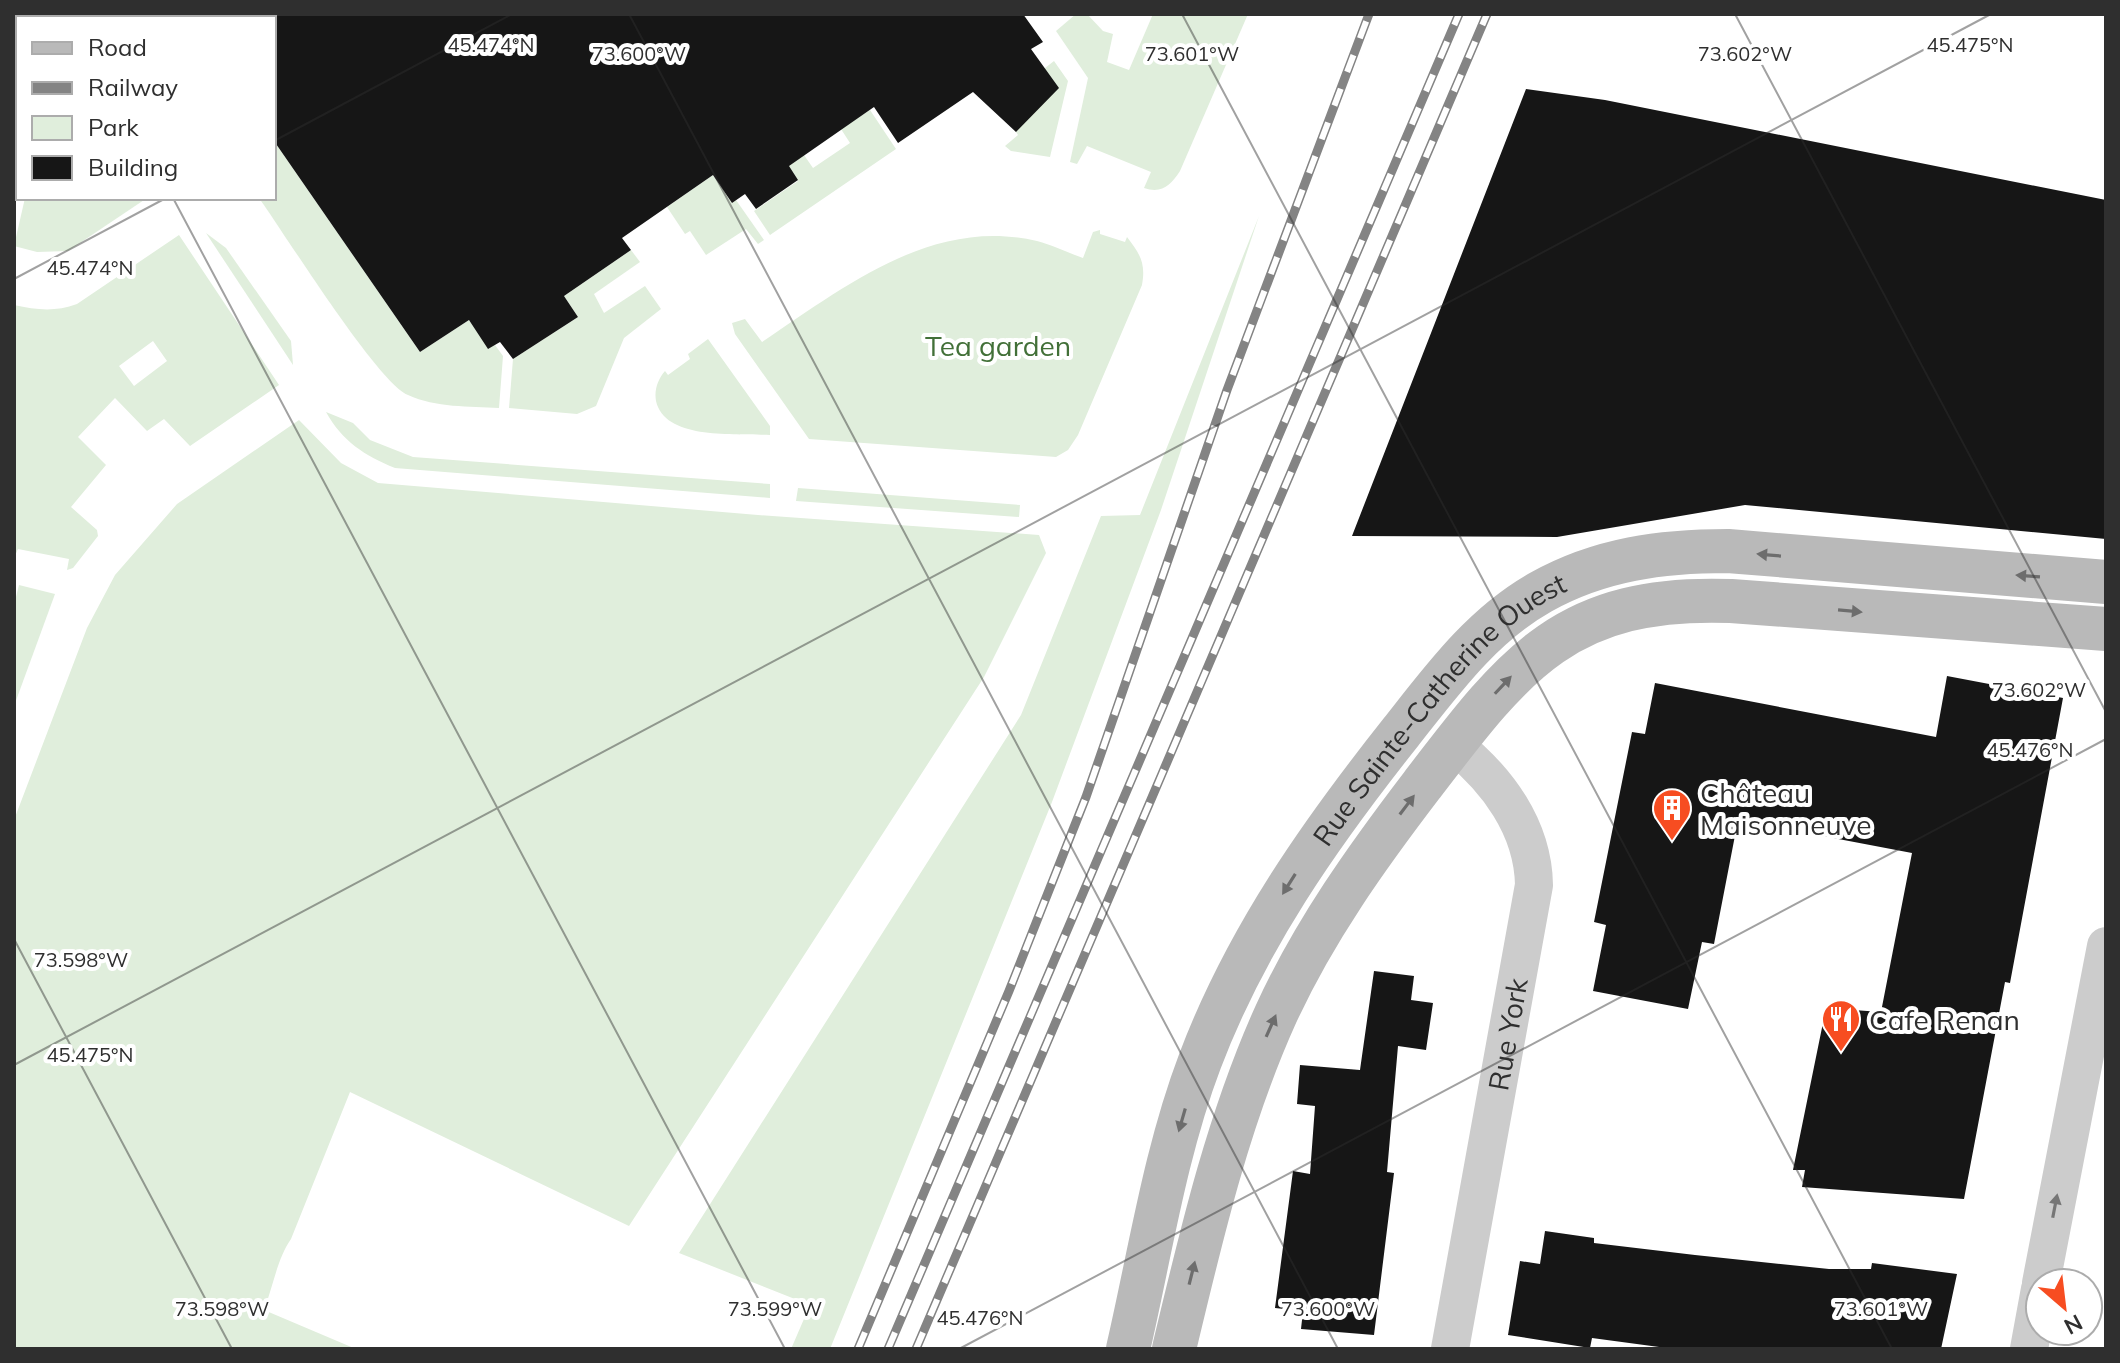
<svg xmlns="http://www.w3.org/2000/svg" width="2120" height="1363" font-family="Mulish,sans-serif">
  <rect width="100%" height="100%" fill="#fff"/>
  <g fill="#e0eedc" fill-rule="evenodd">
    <path d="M 1076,14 L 1087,14 L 1103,31 L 1113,34 L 1107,62 L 1129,70 L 1153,14 L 1248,14 L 1180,171 C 1171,185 1162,194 1144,188 L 1151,172 L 1087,146 L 1077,164 L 1070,162 L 1088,78 L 1056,31 Z"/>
    <polygon points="1054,61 1068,81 1050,157 1011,151 1005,146 1018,135 1016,132 1045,68"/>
    <polygon points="870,110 896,149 770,235 754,211 798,181 788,166 804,155 813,168 850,143 841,129"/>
    <path d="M 274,141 L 420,352 L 469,320 L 488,348 L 495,345 L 503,356 L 499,408 C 469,406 436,408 408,395 C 377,382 285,234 259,198 L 274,198 Z"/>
    <polygon points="713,175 732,203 736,200 764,240 758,244 746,229 706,255 690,231 685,234 667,207"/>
    <polygon points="25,198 147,198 68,251 37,252 14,246"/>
    <polygon points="1259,216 1161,510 1052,802 830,1349 791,1349 810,1305 679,1253 1021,715 1101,516 1140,515"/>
    <path d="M 1100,230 L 1100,234 L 1125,242 L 1127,237 C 1140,254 1146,263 1142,285 L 1078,435 L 1068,450 L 1056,457 L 809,439 L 735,334 L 732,323 L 745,319 L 762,342 C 843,288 932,216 1037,241 C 1053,245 1068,253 1083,258 L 1093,232 Z"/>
    <polygon points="206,233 226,248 291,341 293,365"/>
    <path d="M 179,235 L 279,385 L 190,446 L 164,419 L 147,431 L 115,398 L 78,437 L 106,465 L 71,507 L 97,530 L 98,536 L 73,568 L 67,570 L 69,559 L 18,549 L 14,558 L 14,305 C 37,310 55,312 77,304 ZM 153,341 L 167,361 L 134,386 L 119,366 Z"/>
    <polygon points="631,250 640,262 594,294 604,313 645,286 661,309 624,338 596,406 577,414 509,408 513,359 578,317 564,296"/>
    <path d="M 708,339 L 770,426 L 770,435 C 737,433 665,441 656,401 C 654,390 658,379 665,371 L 668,375 L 690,359 L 688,354 Z"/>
    <path d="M 326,412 L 353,423 L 370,440 L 413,457 L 770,484 L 770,498 L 395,468 C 365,456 342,441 326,412 Z"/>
    <path d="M 299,420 L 341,463 L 378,483 L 758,515 L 1039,535 L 1046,553 L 984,677 L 629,1226 L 350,1092 L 291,1239 C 277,1259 273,1287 264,1310 L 356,1349 L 14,1349 L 14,820 L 87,628 L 115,575 L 177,504 Z"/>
    <polygon points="798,488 1020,505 1019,517 796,501"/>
    <polygon points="19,585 55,594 14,706 14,605"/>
  </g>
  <g fill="#161616">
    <polygon points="274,14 1023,14 1043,42 1031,49 1059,88 1016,132 973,92 898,143 874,107 789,166 798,180 756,209 745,194 732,203 713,175 622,238 631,250 564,296 578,317 513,359 500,342 488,349 469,320 420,352 274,141"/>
    <polygon points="1526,89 1605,100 2106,200 2106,539 1745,505 1557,537 1352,536"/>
    <polygon points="1947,676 2063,698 2010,983 2005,982 1964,1199 1802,1187 1805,1170 1793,1170 1826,1008 1881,1012 1912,853 1738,820 1714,944 1702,942 1688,1009 1593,991 1606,925 1594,922 1632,732 1645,734 1655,683 1936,737"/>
    <polygon points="1374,971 1414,976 1411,1000 1433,1003 1426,1050 1398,1046 1387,1172 1394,1173 1374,1335 1301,1329 1303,1311 1275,1308 1293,1171 1310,1174 1315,1106 1297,1104 1300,1065 1360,1070"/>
    <polygon points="1545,1231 1594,1238 1594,1243 1695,1255 1829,1269 1871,1269 1872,1263 1957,1274 1941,1349 1674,1349 1592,1338 1590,1348 1508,1335 1520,1261 1540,1264"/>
  </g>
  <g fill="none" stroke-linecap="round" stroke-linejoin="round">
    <g stroke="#ccc" stroke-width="38">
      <polyline points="2041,1283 2106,946"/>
      <path id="s1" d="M 1450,1349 L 1534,885 C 1533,827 1497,779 1453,744"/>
      <polyline points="2029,1349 2040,1289"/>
    </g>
    <g stroke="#b9b9b9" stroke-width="44">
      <path id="s2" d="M 1128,1349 C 1150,1254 1165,1153 1200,1061 C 1246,939 1320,834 1401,732 C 1442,680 1482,625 1541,592 C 1600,559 1662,551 1728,551 L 2106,582"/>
      <path d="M 1174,1349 C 1201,1236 1228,1120 1276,1014 C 1314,931 1367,857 1422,785 C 1516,662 1566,595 1731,601 L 2106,629"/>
    </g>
    <defs>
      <g id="rail">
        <polyline points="858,1349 1009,991 1086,797 1227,390 1369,14"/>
        <polyline points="888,1349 1459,14"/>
        <polyline points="916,1349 1487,14"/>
      </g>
    </defs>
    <use href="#rail" stroke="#848484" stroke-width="9"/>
    <use href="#rail" stroke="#fff" stroke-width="6" stroke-dasharray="18" stroke-linecap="butt"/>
  </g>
  <defs><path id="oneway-solid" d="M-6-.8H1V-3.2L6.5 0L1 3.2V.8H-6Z" transform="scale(2)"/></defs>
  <g fill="#6d6d6d">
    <use href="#oneway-solid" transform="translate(1769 555) rotate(-175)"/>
    <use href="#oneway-solid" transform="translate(2028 576) rotate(-176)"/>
    <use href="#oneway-solid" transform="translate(1850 611) rotate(5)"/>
    <use href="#oneway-solid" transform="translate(1503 685) rotate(-47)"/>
    <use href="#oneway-solid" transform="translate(1407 805) rotate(-53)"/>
    <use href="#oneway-solid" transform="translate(1289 884) rotate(122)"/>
    <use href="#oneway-solid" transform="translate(1271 1026) rotate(-66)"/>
    <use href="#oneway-solid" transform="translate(1182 1120) rotate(106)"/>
    <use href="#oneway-solid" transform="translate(1192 1273) rotate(-76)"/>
  </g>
  <use fill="#767676" href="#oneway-solid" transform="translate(2055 1206) rotate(-79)"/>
  <path fill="none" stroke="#2f2f2f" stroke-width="2" stroke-opacity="0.45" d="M 75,14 L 78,18M 629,14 L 1338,1349M 1182,14 L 1892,1349M 1735,14 L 2106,712M 274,141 L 512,14M 173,198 L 785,1349M 14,279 L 166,198M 14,939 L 232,1349M 14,1065 L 1991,14M 959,1349 L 2106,739"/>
  <defs>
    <symbol id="building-pin" viewBox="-11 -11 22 30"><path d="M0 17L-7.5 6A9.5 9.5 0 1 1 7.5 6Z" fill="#f74d21" stroke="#fff"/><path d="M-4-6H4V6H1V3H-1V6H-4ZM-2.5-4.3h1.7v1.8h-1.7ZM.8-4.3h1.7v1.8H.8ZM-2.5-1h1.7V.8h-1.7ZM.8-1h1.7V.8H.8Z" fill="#fff"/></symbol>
    <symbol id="restaurant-pin" viewBox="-11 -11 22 30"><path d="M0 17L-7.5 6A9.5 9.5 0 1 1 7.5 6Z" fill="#f74d21" stroke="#fff"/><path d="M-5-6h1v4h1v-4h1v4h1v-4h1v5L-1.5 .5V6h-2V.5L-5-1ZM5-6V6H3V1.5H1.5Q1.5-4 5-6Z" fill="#fff"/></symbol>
  </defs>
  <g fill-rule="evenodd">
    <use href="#building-pin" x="1650" y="786" width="44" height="60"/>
    <use href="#restaurant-pin" x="1819" y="997" width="44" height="60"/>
  </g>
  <g text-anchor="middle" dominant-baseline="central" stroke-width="8" stroke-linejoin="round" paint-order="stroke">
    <g font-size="28" fill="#427038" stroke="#fff">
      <text x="998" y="345">Tea garden</text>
    </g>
    <g font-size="28" fill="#2f2f2f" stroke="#fff">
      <text stroke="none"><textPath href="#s2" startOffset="728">Rue Sainte-Catherine Ouest</textPath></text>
      <text stroke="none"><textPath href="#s1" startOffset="320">Rue York</textPath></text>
    </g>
    <g font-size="28" fill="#2f2f2f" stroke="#fff" text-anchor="start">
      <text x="1700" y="792">Château<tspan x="1700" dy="32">Maisonneuve</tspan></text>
      <text x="1869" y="1019">Cafe Renan</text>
    </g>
  </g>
  <g font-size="20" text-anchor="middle" fill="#2f2f2f" stroke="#fff" stroke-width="8" stroke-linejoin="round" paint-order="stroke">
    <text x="491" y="52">45.474°N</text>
    <text x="1970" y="52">45.475°N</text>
    <text x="639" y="61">73.600°W</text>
    <text x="1745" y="61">73.602°W</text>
    <text x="1192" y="61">73.601°W</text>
    <text x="90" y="275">45.474°N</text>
    <text x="2039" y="697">73.602°W</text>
    <text x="2030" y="757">45.476°N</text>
    <text x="81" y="967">73.598°W</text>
    <text x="90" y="1062">45.475°N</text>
    <text x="222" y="1316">73.598°W</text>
    <text x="775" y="1316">73.599°W</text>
    <text x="1328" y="1316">73.600°W</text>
    <text x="1881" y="1316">73.601°W</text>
    <text x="980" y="1325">45.476°N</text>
  </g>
  <rect width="2120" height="1363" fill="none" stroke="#2f2f2f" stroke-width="32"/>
  <rect x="16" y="16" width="260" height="184" fill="#ffffff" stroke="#acacac" stroke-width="2"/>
  <rect x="32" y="42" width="40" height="12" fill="#b9b9b9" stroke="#acacac" stroke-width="2"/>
  <text x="88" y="56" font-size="24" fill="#2f2f2f">Road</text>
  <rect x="32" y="82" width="40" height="12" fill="#848484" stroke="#acacac" stroke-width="2"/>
  <text x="88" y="96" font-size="24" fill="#2f2f2f">Railway</text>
  <rect x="32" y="116" width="40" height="24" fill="#e0eedc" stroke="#acacac" stroke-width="2"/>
  <text x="88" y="136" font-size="24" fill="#2f2f2f">Park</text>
  <rect x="32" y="156" width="40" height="24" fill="#161616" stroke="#acacac" stroke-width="2"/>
  <text x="88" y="176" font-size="24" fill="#2f2f2f">Building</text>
  <g transform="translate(2064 1307) rotate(152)"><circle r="38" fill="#ffffff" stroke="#acacac" stroke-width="2"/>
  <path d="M0-6L14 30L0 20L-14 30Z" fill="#f74d21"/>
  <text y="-12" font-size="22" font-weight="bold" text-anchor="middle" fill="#2f2f2f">N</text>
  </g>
</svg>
